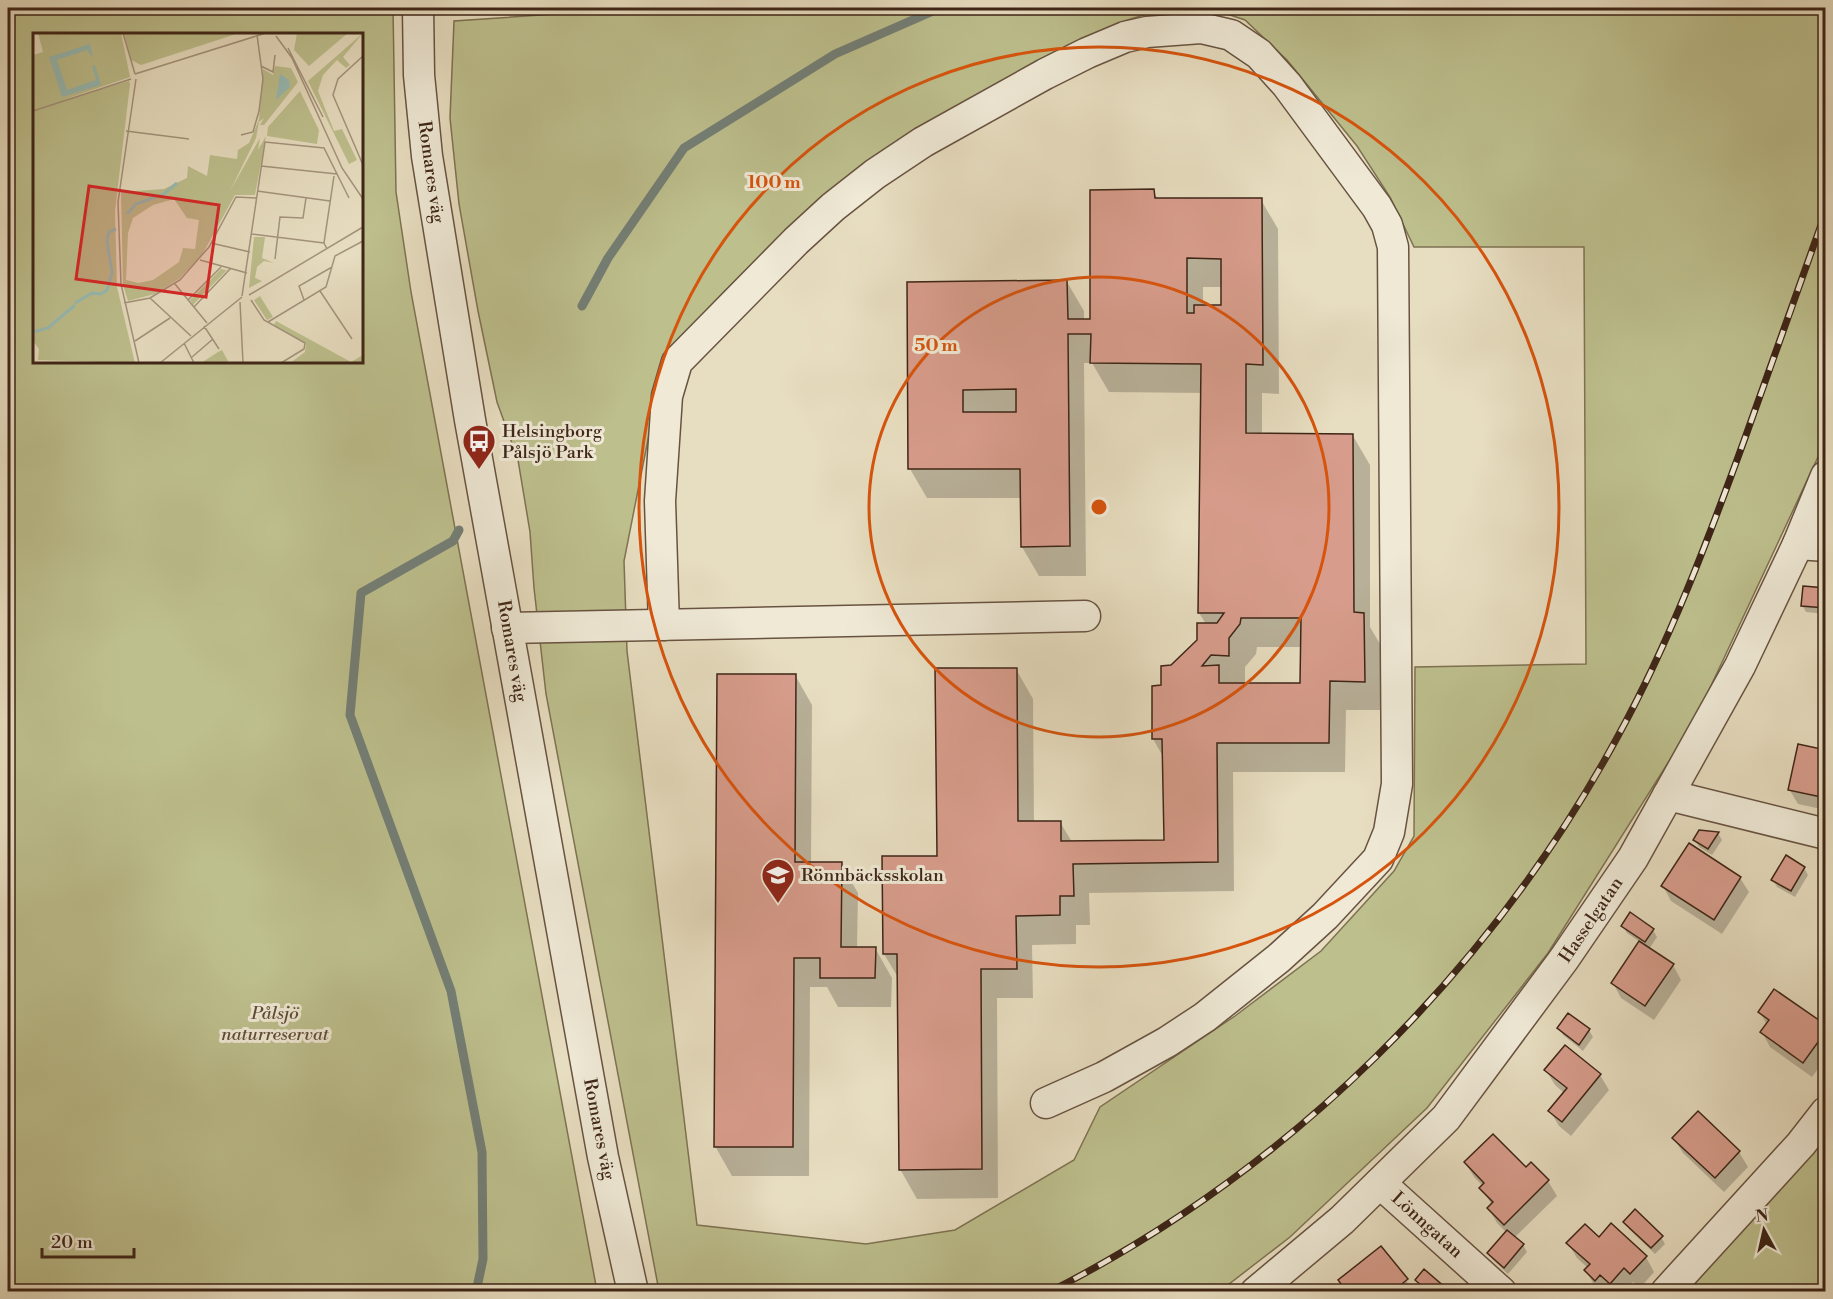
<svg xmlns="http://www.w3.org/2000/svg" width="1833" height="1299" font-family="'Libre Bodoni',serif">
  <rect width="100%" height="100%" fill="#e7ddc0"/>
  <filter id="stains"><feTurbulence type="fractalNoise" baseFrequency=".00333" numOctaves="4"/><feColorMatrix values="0 0 0 0 .2 0 0 0 0 .09 0 0 0 0 .02 0 0 0 .5 -.17"/></filter>
  <radialGradient id="worn" r=".72"><stop offset=".6" stop-color="#630" stop-opacity="0"/><stop offset="1" stop-color="#630" stop-opacity=".3"/></radialGradient>
  <g fill="#bdbf8d" stroke="#7e7252" stroke-width="1.5" fill-rule="evenodd">
    <path d="M 8,8 L 393,8 L 396,192 L 411,292 L 597,1291 L 8,1291 ZM 362,34 L 362,362 L 34,362 L 34,34 Z"/>
    <polygon points="643,8 1195,8 1163,9 1118,23 915,129 861,166 803,214 725,291 671,349 659,384 624,561 627,651 697,1225 866,1244 955,1230 1074,1160 1100,1107 1235,1016 1321,951 1394,871 1414,836 1415,667 1586,664 1584,247 1414,247 1390,197 1357,146 1287,60 1245,20 1209,8 1825,8 1825,442 1695,720 1548,953 1427,1108 1290,1237 1220,1291 659,1291 546,694 534,588 530,532 518,460 497,402 478,311 459,204 450,118 454,21"/>
    <polygon points="1825,1133 1825,1281 1816,1291 1684,1292"/>
  </g>
  <g fill="#0003" fill-rule="evenodd">
    <path d="M 1153,191 L 1158,199 L 1261,200 L 1278,229 L 1279,394 L 1262,393 L 1262,435 L 1353,436 L 1370,465 L 1370,627 L 1380,644 L 1381,710 L 1346,710 L 1345,772 L 1233,772 L 1234,891 L 1089,893 L 1090,925 L 1076,925 L 1076,944 L 1032,945 L 1033,998 L 997,998 L 998,1198 L 917,1199 L 900,1169 L 899,979 L 884,954 L 938,858 L 1016,669 L 1033,699 L 1034,823 L 1060,822 L 1072,842 L 1165,841 L 1164,758 L 1153,739 L 1163,687 L 1172,667 L 1199,641 L 1206,624 L 1199,613 L 1202,393 L 1109,392 L 1092,363 L 1084,363 L 1086,576 L 1039,576 L 1022,547 L 1022,498 L 927,498 L 910,469 L 908,283 L 1067,282 L 1084,311 L 1084,320 L 1091,320 ZM 1203,287 L 1222,287 L 1222,306 L 1203,306 ZM 1257,647 L 1302,647 L 1302,685 L 1245,685 L 1245,667 L 1256,654 Z"/>
    <polygon points="1826,589 1826,614 1806,612 1802,605"/>
    <polygon points="795,675 812,705 811,863 841,864 858,893 857,948 875,948 892,978 891,1007 838,1007 827,987 810,987 809,1176 732,1176 715,1146"/>
    <polygon points="1826,752 1826,810 1798,804 1789,789"/>
    <polygon points="1718,833 1722,840 1712,855 1699,847 1695,840"/>
    <polygon points="1804,868 1808,875 1795,897 1777,887 1773,880"/>
    <polygon points="1740,878 1749,892 1722,934 1671,901 1663,886"/>
    <polygon points="1623,926 1653,930 1657,937 1649,949 1673,965 1681,980 1654,1020 1621,998 1613,983 1640,942 1627,933"/>
    <polygon points="1760,1012 1826,1027 1826,1058 1812,1077 1770,1047 1762,1032 1767,1025"/>
    <polygon points="1569,1015 1589,1030 1593,1037 1583,1051 1563,1035 1559,1028"/>
    <polygon points="1546,1070 1600,1075 1609,1090 1571,1136 1559,1126 1550,1111 1564,1093 1555,1085"/>
    <polygon points="1698,1114 1739,1152 1748,1167 1724,1192 1683,1153 1674,1139"/>
    <polygon points="1465,1162 1526,1169 1531,1164 1548,1181 1557,1196 1514,1238 1523,1245 1527,1252 1508,1274 1493,1260 1489,1253 1507,1233 1497,1223 1489,1209 1492,1205 1481,1188 1483,1186 1474,1177"/>
    <polygon points="1625,1222 1661,1237 1665,1244 1655,1254 1629,1229"/>
    <polygon points="1599,1239 1646,1257 1654,1272 1640,1288 1633,1282 1625,1292 1612,1292 1610,1289 1607,1292 1601,1292 1594,1285 1586,1270 1588,1268 1577,1258 1568,1243"/>
    <polygon points="1406,1280 1413,1292 1346,1292 1340,1281"/>
  </g>
  <g fill="none" stroke-linecap="round" stroke-linejoin="round">
    <g stroke="#737f76" stroke-width="9">
      <polyline points="582,306 608,258 684,148 835,54 940,8"/>
      <polyline points="459,530 453,541 361,593 350,715 451,991 482,1152 483,1259 476,1292"/>
    </g>
  </g>
  <g fill="#d79c8b" stroke="#3e2517" stroke-width="1.5" fill-rule="evenodd">
    <path d="M 1154,189 L 1155,198 L 1262,198 L 1263,365 L 1246,364 L 1246,433 L 1353,434 L 1354,612 L 1364,613 L 1365,682 L 1330,681 L 1329,743 L 1217,743 L 1218,862 L 1073,864 L 1074,896 L 1060,896 L 1060,915 L 1016,916 L 1017,969 L 981,969 L 982,1169 L 899,1170 L 897,954 L 883,954 L 882,856 L 937,856 L 935,668 L 1017,668 L 1018,821 L 1061,821 L 1061,841 L 1164,840 L 1162,739 L 1152,739 L 1152,686 L 1161,685 L 1161,666 L 1171,665 L 1197,640 L 1197,623 L 1217,623 L 1224,613 L 1198,613 L 1201,364 L 1090,363 L 1091,334 L 1068,334 L 1070,546 L 1021,547 L 1020,469 L 908,469 L 907,282 L 1067,280 L 1068,319 L 1090,319 L 1090,190 ZM 1187,258 L 1221,259 L 1221,305 L 1194,305 L 1194,313 L 1187,313 ZM 1016,389 L 1016,412 L 963,412 L 963,390 ZM 1241,618 L 1301,618 L 1300,683 L 1219,683 L 1219,665 L 1202,666 L 1211,655 L 1229,656 L 1229,638 L 1240,624 Z"/>
    <polygon points="1803,586 1826,588 1826,608 1801,606"/>
    <polygon points="717,674 796,674 795,862 842,862 841,947 876,947 875,978 820,978 820,958 794,958 793,1147 714,1147"/>
    <polygon points="1798,744 1826,750 1826,798 1788,790"/>
    <polygon points="1699,830 1719,832 1708,849 1693,840"/>
    <polygon points="1689,843 1741,877 1714,920 1661,886"/>
    <polygon points="1786,855 1805,867 1791,891 1771,880"/>
    <polygon points="1630,912 1654,929 1645,942 1621,926"/>
    <polygon points="1639,941 1674,964 1645,1006 1611,983"/>
    <polygon points="1774,989 1826,1025 1826,1031 1803,1063 1760,1032 1769,1020 1758,1012"/>
    <polygon points="1568,1013 1590,1029 1579,1045 1557,1028"/>
    <polygon points="1565,1045 1601,1074 1562,1122 1548,1111 1567,1088 1544,1070"/>
    <polygon points="1698,1111 1740,1151 1715,1178 1672,1138"/>
    <polygon points="1493,1134 1526,1167 1531,1162 1549,1180 1504,1225 1487,1208 1493,1202 1479,1188 1484,1183 1464,1162"/>
    <polygon points="1635,1209 1663,1236 1651,1248 1623,1222"/>
    <polygon points="1611,1223 1647,1256 1630,1274 1624,1268 1610,1284 1600,1275 1595,1281 1584,1270 1590,1264 1566,1243 1585,1224 1599,1237"/>
    <polygon points="1507,1230 1524,1244 1504,1268 1487,1253"/>
    <polygon points="1381,1246 1408,1279 1392,1292 1347,1292 1338,1280"/>
    <polygon points="1424,1269 1447,1289 1445,1292 1417,1292 1422,1286 1415,1280"/>
  </g>
  <g fill="none" stroke-linecap="round" stroke-linejoin="round">
    <defs>
      <g id="minor">
        <polyline points="418,8 419,75 427,156 470,420 603,1157 633,1292"/>
        <polyline points="1798,544 1826,546"/>
        <polyline points="664,625 660,501 667,396 677,362 796,241 833,207 875,174 923,142 1045,74 1087,53 1125,37 1147,32 1201,28 1231,35 1259,54 1287,85 1377,207 1387,225 1393,247 1397,784 1389,832 1378,859 1325,916 1279,958 1205,1017 1167,1042 1104,1077 1046,1103"/>
        <polyline points="507,628 1085,616"/>
        <polyline points="1668,795 1826,834"/>
        <polyline points="1380,1183 1501,1292"/>
        <polyline points="1256,1292 1342,1220 1446,1118 1564,959 1633,858 1740,666 1798,544 1826,476"/>
        <polyline points="1666,1292 1801,1144 1826,1112"/>
      </g>
    </defs>
    <use href="#minor" stroke="#685341" stroke-width="33"/>
    <use href="#minor" stroke="#efe9d6" stroke-width="30"/>
    <defs>
      <path id="rail" d="M 1049,1292 C 1289,1171 1490,972 1618,736 C 1670,641 1708,540 1745,438 C 1772,363 1799,287 1826,211"/>
    </defs>
    <use href="#rail" stroke="#3e2517" stroke-width="7"/>
    <use href="#rail" stroke="#efe9d6" stroke-width="4.5" stroke-dasharray="14" stroke-linecap="butt"/>
  </g>
  <g fill="none" stroke="#d7540d" stroke-width="3">
    <circle cx="1099" cy="507" r="230"/>
    <circle cx="1099" cy="507" r="460"/>
  </g>
  <defs>
    <symbol id="bus-pin" viewBox="-11 -11 22 30"><path d="M0 17L-7.5 6A9.5 9.5 0 1 1 7.5 6Z" fill="#8f2418" stroke="#efe9d6"/><path d="M-5-6H5V4H4V6H2V4H-2V6H-4V4H-5ZM-3.5-4V0h7V-4ZM-3.5 1.2v1.5H-2V1.2ZM2 1.2v1.5H3.5V1.2Z" fill="#fff"/></symbol>
    <symbol id="school-pin" viewBox="-11 -11 22 30"><path d="M0 17L-7.5 6A9.5 9.5 0 1 1 7.5 6Z" fill="#8f2418" stroke="#efe9d6"/><path d="M0-5L7-2L0 1L-7-2ZM-4 1L0 2.5L4 1V4Q0 6-4 4Z" fill="#fff"/></symbol>
  </defs>
  <g fill-rule="evenodd">
    <use href="#bus-pin" x="460" y="422" width="38" height="52"/>
    <use href="#school-pin" x="759" y="856" width="38" height="52"/>
  </g>
  <g text-anchor="middle" dominant-baseline="central" stroke-width="6" stroke-linejoin="round" paint-order="stroke">
    <g font-size="18" fill="#3e2517" stroke="#efe9d6">
      <text transform="translate(431 172) rotate(82)">Romares väg</text>
      <text transform="translate(512 651) rotate(80)">Romares väg</text>
      <text transform="translate(1591 920) rotate(-56)">Hasselgatan</text>
      <text transform="translate(599 1129) rotate(79)">Romares väg</text>
      <text transform="translate(1427 1225) rotate(42)">Lönngatan</text>
    </g>
    <g font-size="18" fill="#3e2517" stroke="#efe9d6" text-anchor="start">
      <text x="502" y="431">Helsingborg<tspan x="502" dy="21">Pålsjö Park</tspan></text>
      <text x="801" y="875">Rönnbäcksskolan</text>
    </g>
    <g font-size="18" font-style="italic" fill="#5e4c34" stroke="#efe9d6">
      <text x="275" y="1013">Pålsjö<tspan x="275" dy="21">naturreservat</tspan></text>
    </g>
  </g>
  <g transform="translate(33 33)">
    <rect width="330" height="330" fill="#e7ddc0"/>
    <path d="M 5,0 L 88,0 L 97,44 L 30,67 L 96,48 L 97,51 L 82,178 L 84,254 L 102,330 L 5,327 L 6,316 L 0,308 L 0,22 L 10,19 ZM 91,0 L 206,0 L 108,32 L 98,27 ZM 264,0 L 315,0 L 276,33 L 261,17 ZM 330,0 L 310,24 L 317,32 L 313,35 L 304,27 L 290,42 L 285,58 L 301,98 L 309,96 L 324,127 L 316,131 L 275,48 ZM 242,33 L 258,35 L 265,49 L 231,92 L 227,92 L 231,85 L 226,89 L 223,105 L 197,158 L 227,105 L 225,117 L 233,103 L 222,162 L 202,162 L 169,222 L 146,246 L 122,261 L 95,268 L 90,252 L 88,159 L 131,156 L 154,145 L 155,133 L 174,143 L 177,122 L 204,126 L 205,117 L 216,110 L 226,87 L 230,36 L 240,42 ZM 141,166 L 154,185 L 166,187 L 162,216 L 150,215 L 146,229 L 120,247 L 105,250 L 93,247 L 95,200 L 100,185 L 120,172 ZM 267,58 L 286,97 L 284,111 L 234,103 L 235,94 ZM 221,204 L 232,204 L 229,225 L 241,230 L 231,228 L 224,234 L 222,245 L 229,248 L 216,255 ZM 188,236 L 194,237 L 160,272 L 157,267 ZM 239,255 L 227,263 L 240,284 L 234,287 L 221,267 ZM 243,288 L 318,329 L 330,322 L 330,330 L 257,330 L 272,319 L 273,310 L 241,292 ZM 189,317 L 196,330 L 168,330 L 185,319 Z" fill="#bdbf8d" fill-rule="evenodd"/>
    <path d="M 57,11 L 60,25 L 54,17 L 24,27 L 34,57 L 63,47 L 59,33 L 62,32 L 68,52 L 29,64 L 16,24 ZM 247,41 L 256,47 L 257,54 L 243,67 Z" fill="#97bbb5"/>
    <path fill="none" stroke="#97bbb5" stroke-width="3" d="M 94,181 L 103,171 L 131,161 L 144,150M 42,270 L 59,260 L 68,261 L 74,257 L 79,240 L 74,208 L 76,199 L 83,196M 0,299 L 15,295 L 42,272"/>
    <path fill="none" stroke="#a3937c" stroke-width="1.5" d="M 90,0 L 102,41M 243,3 L 259,25 L 309,135 L 330,166M 255,15 L 290,84M 330,23 L 305,46 L 300,62 L 330,132M 228,33 L 240,39 L 242,22M 102,41 L 233,0M 103,46 L 85,169 L 88,251 L 106,330M 0,78 L 98,46M 93,98 L 156,106M 208,102 L 220,99 L 226,78 L 230,46 L 224,2M 228,133 L 304,141M 224,158 L 297,168M 219,201 L 291,210M 178,210 L 217,219M 294,216 L 291,210 L 301,143M 242,226 L 247,184 L 270,185 L 273,165M 167,227 L 214,240M 142,251 L 174,290M 287,258 L 319,306M 216,262 L 330,194M 209,263 L 232,109 L 291,115 L 316,165M 117,265 L 158,303M 155,267 L 188,234M 218,267 L 231,287 L 272,310 L 271,316 L 248,330M 271,267 L 266,253 L 299,234M 207,269 L 210,330M 91,270 L 117,265 L 147,247 L 176,214 L 203,164 L 223,165M 161,274 L 197,236M 235,289 L 293,254 L 302,223 L 330,208M 171,293 L 186,316M 102,308 L 137,285M 151,310 L 161,330M 159,324 L 180,306M 127,330 L 209,264"/>
    <path fill="#d62828" fill-opacity="0.15" stroke="#d62828" stroke-width="3" d="M 56,153 L 186,172 L 173,264 L 43,246 Z"/>
    <rect width="330" height="330" fill="none" stroke="#3e2517" stroke-width="3"/>
  </g>
  <circle cx="1099" cy="507" r="9" fill="#d7540d" stroke="#efe9d6" stroke-width="3"/>
  <g font-size="18" text-anchor="middle" font-weight="bold" fill="#d7540d" stroke="#efe9d6" stroke-width="6" stroke-linejoin="round" paint-order="stroke">
    <text x="774" y="188">100 m</text>
    <text x="936" y="351">50 m</text>
  </g>
  <rect width="1833" height="1299" fill="none" stroke="#e7ddc0" stroke-width="30"/>
  <rect x="9" y="9" width="1815" height="1281" fill="none" stroke="#3e2517" stroke-width="3"/>
  <rect x="15" y="15" width="1803" height="1269" fill="none" stroke="#3e2517" stroke-width="1.5"/>
  <g transform="translate(1764 1230) rotate(352)" stroke="#efe9d6" stroke-width="4.5" paint-order="stroke">
  <path d="M0-4.5L10 22L0 15L-10 22Z" fill="#3e2517"/>
  <text y="-9" font-size="16" font-weight="bold" text-anchor="middle" fill="#3e2517">N</text>
  </g>
  <path d="M42 1248v9h92v-9" fill="none" stroke="#3e2517" stroke-width="3"/>
  <text x="51" y="1248" font-size="18" fill="#3e2517" stroke="#efe9d6" stroke-width="4.5" paint-order="stroke">20 m</text>
  <rect width="100%" height="100%" filter="url(#stains)"/>
  <rect width="100%" height="100%" fill="url(#worn)"/>
</svg>
